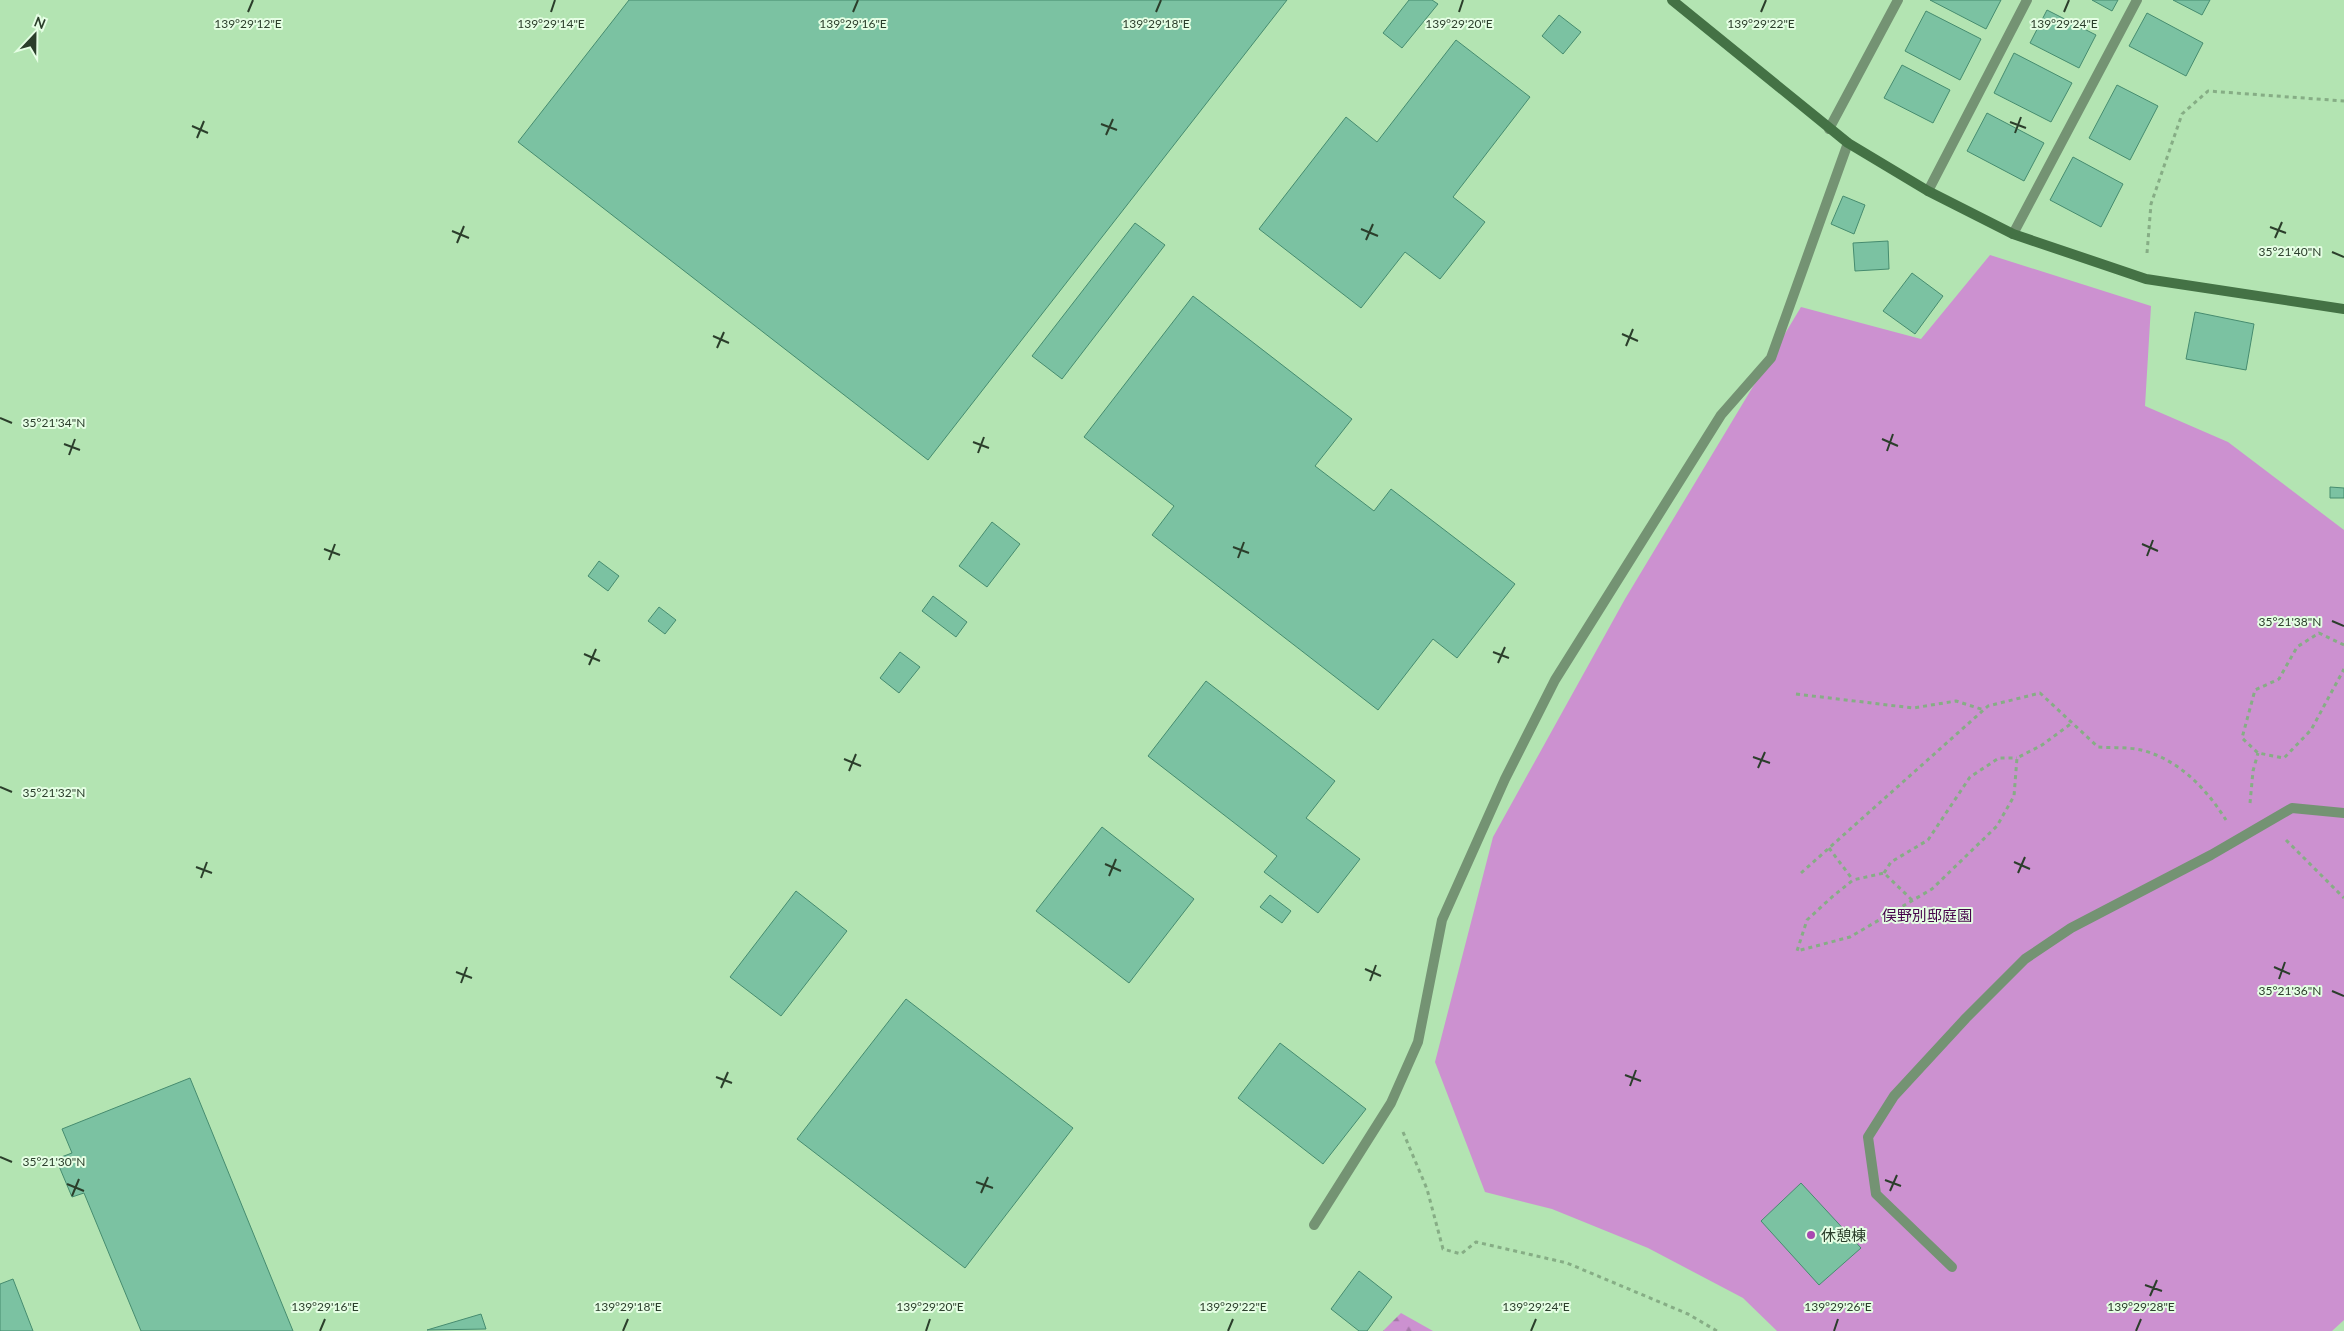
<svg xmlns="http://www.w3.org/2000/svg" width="2344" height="1331" font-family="Lato,'Noto Sans JP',sans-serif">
  <defs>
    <pattern id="forest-firs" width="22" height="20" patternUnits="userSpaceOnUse" patternTransform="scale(1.25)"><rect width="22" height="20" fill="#cc91d0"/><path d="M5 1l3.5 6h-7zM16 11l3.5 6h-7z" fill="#a678a9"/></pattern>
  </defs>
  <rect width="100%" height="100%" fill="#b3e4b2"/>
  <polygon fill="url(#forest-firs)" points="1401,1313 1433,1331 1383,1331"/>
  <polygon fill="#cc91d0" points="1990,255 2151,306 2145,406 2228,442 2344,530 2344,1320 2332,1331 1777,1331 1743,1298 1648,1248 1552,1209 1485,1192 1435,1062 1493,837 1625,599 1801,307 1921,339"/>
  <g fill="#7bc2a2" stroke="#468c6f">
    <polygon points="629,0 1287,0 928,460 518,142"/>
    <polygon points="1409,0 1432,0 1438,4 1402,48 1383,33"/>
    <polygon points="1930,0 2001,0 1986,29"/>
    <polygon points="2092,0 2118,0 2112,11"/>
    <polygon points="2173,0 2210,0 2202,15"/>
    <polygon points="2047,10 2096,35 2079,68 2030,43"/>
    <polygon points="1926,11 1981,39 1960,80 1905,51"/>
    <polygon points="2147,13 2203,43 2186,76 2129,46"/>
    <polygon points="1559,15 1581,32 1563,54 1542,36"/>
    <polygon points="1456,40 1530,97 1453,197 1485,222 1440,279 1405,252 1361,308 1259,229 1346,117 1377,142"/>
    <polygon points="2014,53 2072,83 2051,122 1994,93"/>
    <polygon points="1902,65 1950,90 1933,123 1884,98"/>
    <polygon points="2117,85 2158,106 2130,160 2089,138"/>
    <polygon points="1987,113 2044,143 2024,181 1967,151"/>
    <polygon points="2073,157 2123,184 2101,227 2050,200"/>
    <polygon points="1843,196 1865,205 1854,234 1831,224"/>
    <polygon points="1135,223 1165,245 1062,379 1032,356"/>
    <polygon points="1888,241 1889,269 1855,271 1853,243"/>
    <polygon points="1912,273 1943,296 1915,334 1883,311"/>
    <polygon points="1193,296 1352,419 1315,466 1374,511 1391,489 1515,584 1457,658 1433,639 1378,710 1152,535 1174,506 1084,437"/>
    <polygon points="2195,312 2254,324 2246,370 2186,359"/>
    <polygon points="2330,487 2344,488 2344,498 2330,498"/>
    <polygon points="992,522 1020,544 987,587 959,566"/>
    <polygon points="599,561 619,576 608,591 588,576"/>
    <polygon points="933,596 967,622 956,637 922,611"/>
    <polygon points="659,607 676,620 665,634 648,621"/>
    <polygon points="900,652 920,667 899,693 880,678"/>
    <polygon points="1206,681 1335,781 1306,818 1360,859 1318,913 1264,872 1277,856 1148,756"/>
    <polygon points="1102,827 1194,899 1129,983 1036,911"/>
    <polygon points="796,891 847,931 781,1016 730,977"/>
    <polygon points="1270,895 1291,911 1282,923 1260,907"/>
    <polygon points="906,999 1073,1128 965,1268 797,1139"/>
    <polygon points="1280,1043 1366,1109 1323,1164 1238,1098"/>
    <polygon points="190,1078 293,1331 141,1331 84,1193 72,1197 56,1159 72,1153 62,1129"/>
    <polygon points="1801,1183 1861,1248 1819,1285 1761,1221"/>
    <polygon points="1359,1271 1392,1297 1367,1331 1359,1331 1331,1309"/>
    <polygon points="13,1279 33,1331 0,1331 0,1284"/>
    <polygon points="481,1314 486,1329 427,1330"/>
  </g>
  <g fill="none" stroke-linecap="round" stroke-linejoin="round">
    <g stroke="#86ad85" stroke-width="3" stroke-dasharray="4 4" stroke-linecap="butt">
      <polyline points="2147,253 2151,204 2182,114 2208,91 2344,101"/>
      <polyline points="2344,645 2319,633 2297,647 2279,679 2255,690 2242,738 2258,753 2284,758 2311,730 2344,669"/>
      <polyline points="1796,694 1913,708 1956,701 1984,710"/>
      <polyline points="2250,803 2253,771 2258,753"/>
      <polyline points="2286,840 2344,898"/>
      <polyline points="1829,848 1853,880"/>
      <path d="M 1801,873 L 1988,706 L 2040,693 L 2098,747 C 2112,748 2128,747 2141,750 C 2178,759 2206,788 2226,820"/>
      <polyline points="1884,873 1891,862 1928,840 1970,777 1999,758 2017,758"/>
      <polyline points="1912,900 1884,873 1853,880 1832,897 1807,920 1797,951 1850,937 1932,889 1997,826 2014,796 2017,758 2042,745 2072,723"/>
      <polyline points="1403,1132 1427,1189 1443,1249 1461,1254 1476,1242 1567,1263 1688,1314 1717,1331"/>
    </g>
    <g stroke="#749373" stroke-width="10">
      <polyline points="1928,191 2027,0"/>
      <polyline points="2013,234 2137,0"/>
    </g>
    <g stroke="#749373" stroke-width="10">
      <polyline points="1829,129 1898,0"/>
      <polyline points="1314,1225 1391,1103 1418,1042 1442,920 1505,779 1555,680 1721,415 1771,358 1848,143"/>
      <polyline points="1952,1267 1876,1194 1868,1137 1894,1096 1966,1018 2025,959 2071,928 2211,855 2292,808 2344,813"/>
    </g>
    <polyline stroke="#447245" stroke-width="10" points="1672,0 1848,143 1928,191 2013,234 2146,279 2344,309"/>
  </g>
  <path fill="none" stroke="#2b3e2b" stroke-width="2" d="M 248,12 L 253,0M 551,12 L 555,0M 853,12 L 858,0M 1156,12 L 1161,0M 1459,12 L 1463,0M 1761,12 L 1766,0M 2064,12 L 2069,0M 2010,122 L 2026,128M 1101,124 L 1117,130M 192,126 L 208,133M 2015,133 L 2021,117M 1106,135 L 1113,119M 197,138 L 204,121M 2270,227 L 2286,233M 1361,229 L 1378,236M 452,231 L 469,238M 2275,238 L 2282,222M 1366,240 L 1373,224M 457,243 L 464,226M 2332,252 L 2344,257M 1622,334 L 1638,341M 713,336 L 729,343M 1626,346 L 1633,329M 717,348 L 724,332M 0,418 L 12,423M 1882,439 L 1898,446M 973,442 L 989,448M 64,444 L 80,450M 1887,451 L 1893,434M 978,453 L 984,437M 69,455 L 75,439M 2142,544 L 2158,551M 1233,547 L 1249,553M 324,549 L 340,555M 2147,556 L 2153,540M 1238,558 L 1244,542M 329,560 L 335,544M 2332,621 L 2344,626M 1493,652 L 1509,658M 584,654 L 600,661M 1498,663 L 1505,647M 589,665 L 596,649M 1753,757 L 1770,763M 844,759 L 861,766M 1758,768 L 1765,752M 849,771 L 856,754M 0,787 L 12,792M 2014,862 L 2030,869M 1105,864 L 1121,871M 196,867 L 212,873M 2018,873 L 2025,857M 1109,876 L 1116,859M 201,878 L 207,862M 2274,967 L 2290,974M 1365,969 L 1381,976M 456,972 L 472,978M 2279,979 L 2285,962M 1370,981 L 1376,965M 461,983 L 467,967M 2332,991 L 2344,996M 1625,1075 L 1641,1081M 716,1077 L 732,1083M 1630,1086 L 1636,1070M 721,1088 L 728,1072M 0,1157 L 12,1162M 1885,1180 L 1901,1186M 976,1182 L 993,1188M 67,1184 L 84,1191M 1890,1191 L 1897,1175M 981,1193 L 988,1177M 72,1196 L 79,1179M 2145,1285 L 2162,1291M 2150,1296 L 2157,1280M 320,1331 L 325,1319M 623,1331 L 628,1319M 926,1331 L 930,1319M 1228,1331 L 1233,1319M 1531,1331 L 1536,1319M 1834,1331 L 1838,1319M 2136,1331 L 2141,1319"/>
  <circle fill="#a949b1" stroke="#e5fee4" stroke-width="2" cx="1811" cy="1235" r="5"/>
  <g text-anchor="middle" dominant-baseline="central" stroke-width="4" stroke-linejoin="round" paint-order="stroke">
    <g font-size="15" fill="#45034a" stroke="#e5fee4">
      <text x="1927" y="915">俣野別邸庭園</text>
    </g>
    <g font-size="15" fill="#2b3e2b" stroke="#e5fee4" text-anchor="start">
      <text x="1821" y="1235">休憩棟</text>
    </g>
  </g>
  <g font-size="12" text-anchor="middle" fill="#2b3e2b" stroke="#e5fee4" stroke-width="4" stroke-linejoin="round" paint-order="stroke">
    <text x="248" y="28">139°29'12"E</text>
    <text x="551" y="28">139°29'14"E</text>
    <text x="853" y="28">139°29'16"E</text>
    <text x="1156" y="28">139°29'18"E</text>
    <text x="1459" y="28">139°29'20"E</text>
    <text x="1761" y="28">139°29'22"E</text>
    <text x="2064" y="28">139°29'24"E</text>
    <text x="2290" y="256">35°21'40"N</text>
    <text x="54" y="427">35°21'34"N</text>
    <text x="2290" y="626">35°21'38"N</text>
    <text x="54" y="797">35°21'32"N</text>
    <text x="2290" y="995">35°21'36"N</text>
    <text x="54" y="1166">35°21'30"N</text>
    <text x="325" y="1311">139°29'16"E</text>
    <text x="628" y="1311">139°29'18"E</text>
    <text x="930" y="1311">139°29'20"E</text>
    <text x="1233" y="1311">139°29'22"E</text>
    <text x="1536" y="1311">139°29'24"E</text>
    <text x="1838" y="1311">139°29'26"E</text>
    <text x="2141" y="1311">139°29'28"E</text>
  </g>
  <g transform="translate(35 35) rotate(22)" stroke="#e5fee4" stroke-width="4" paint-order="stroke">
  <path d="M0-4L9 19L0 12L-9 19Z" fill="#2b3e2b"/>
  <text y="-8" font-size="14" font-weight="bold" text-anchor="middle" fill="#2b3e2b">N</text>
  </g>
</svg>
